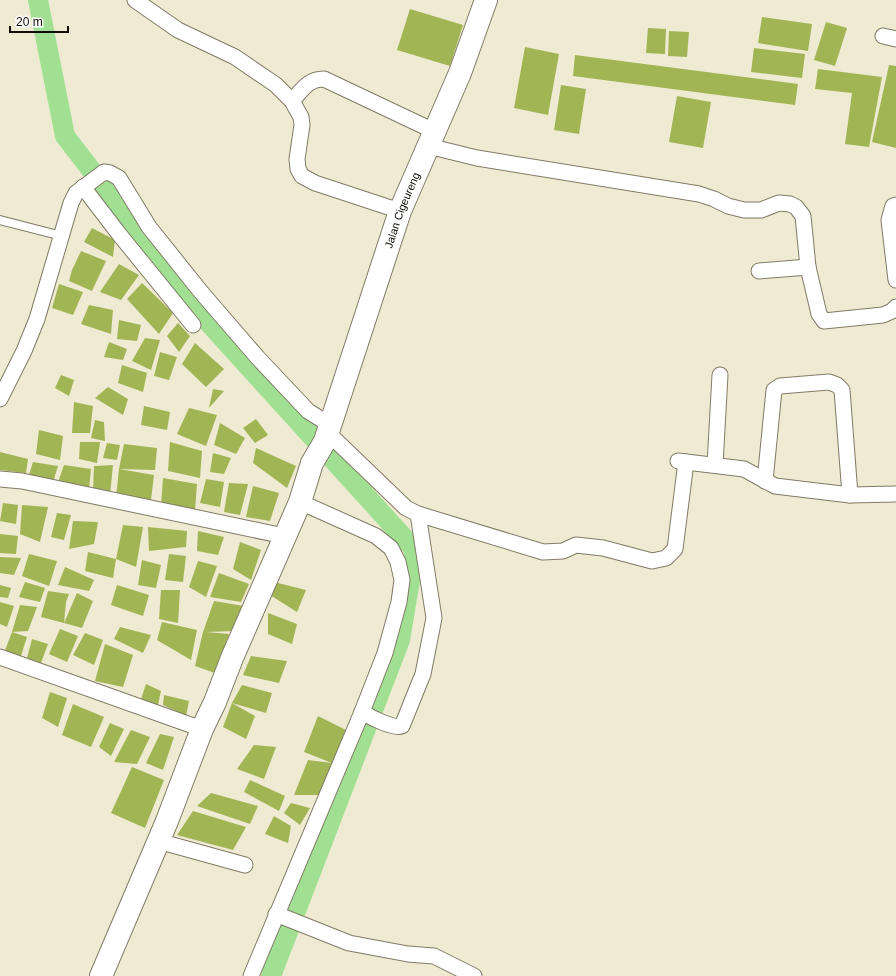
<svg xmlns="http://www.w3.org/2000/svg" width="896" height="976" font-family="Arial,sans-serif">
  <rect width="100%" height="100%" fill="#efead2"/>
  <g fill="none" stroke-linecap="round" stroke-linejoin="round">
    <polyline stroke="#a1e092" stroke-width="20" points="38,0 65,136 209,323 415,550 400,640 271,976"/>
  </g>
  <g fill="#a2b555">
    <polygon points="410,9 463,25 450,66 397,50"/>
    <polygon points="762,17 812,24 808,51 758,43"/>
    <polygon points="826,22 847,28 835,66 814,60"/>
    <polygon points="648,28 666,29 665,54 646,53"/>
    <polygon points="669,31 689,32 687,57 668,56"/>
    <polygon points="525,47 559,54 548,115 514,108"/>
    <polygon points="754,48 805,54 802,78 751,72"/>
    <polygon points="575,55 798,84 795,105 573,76"/>
    <polygon points="889,65 896,66 896,148 872,142"/>
    <polygon points="818,69 882,77 869,147 845,144 852,93 815,89"/>
    <polygon points="561,85 586,89 579,134 554,130"/>
    <polygon points="677,96 711,102 703,148 669,142"/>
    <polygon points="92,228 115,240 113,257 84,242"/>
    <polygon points="81,251 106,261 92,291 69,281 72,270"/>
    <polygon points="119,264 139,275 121,300 100,292"/>
    <polygon points="142,283 173,313 159,334 127,299"/>
    <polygon points="59,284 83,292 73,315 52,308"/>
    <polygon points="89,305 113,310 111,334 81,324"/>
    <polygon points="119,320 141,325 137,341 117,339"/>
    <polygon points="178,323 190,336 179,352 167,336"/>
    <polygon points="145,338 160,340 151,370 132,361"/>
    <polygon points="109,342 127,349 123,360 104,357"/>
    <polygon points="195,343 224,369 206,387 182,364"/>
    <polygon points="160,352 177,357 169,380 154,376"/>
    <polygon points="122,365 147,373 143,392 118,383"/>
    <polygon points="61,375 74,380 69,396 55,388"/>
    <polygon points="108,387 128,399 123,415 95,398"/>
    <polygon points="213,389 224,391 209,408"/>
    <polygon points="74,402 93,406 90,433 72,433"/>
    <polygon points="144,406 170,412 167,430 141,425"/>
    <polygon points="189,408 217,415 206,446 177,434"/>
    <polygon points="256,419 268,435 255,443 243,428"/>
    <polygon points="95,420 104,422 105,441 91,438"/>
    <polygon points="220,423 245,438 236,454 214,445"/>
    <polygon points="39,430 63,436 60,460 36,454"/>
    <polygon points="80,442 100,442 97,463 79,459"/>
    <polygon points="170,442 202,451 200,478 168,471"/>
    <polygon points="107,443 120,445 117,460 103,458"/>
    <polygon points="124,444 157,448 155,470 119,469 154,475 151,500 116,497 119,469"/>
    <polygon points="256,448 296,466 287,488 253,463"/>
    <polygon points="0,452 28,459 26,473 0,470"/>
    <polygon points="213,453 231,458 224,474 210,472"/>
    <polygon points="33,462 58,466 53,482 28,478"/>
    <polygon points="64,465 91,469 89,489 57,485"/>
    <polygon points="113,465 110,495 93,491 94,466"/>
    <polygon points="163,478 197,484 195,510 161,505"/>
    <polygon points="206,479 224,482 220,507 200,503"/>
    <polygon points="229,483 248,484 240,515 224,512"/>
    <polygon points="253,486 279,493 270,521 246,517"/>
    <polygon points="3,503 18,505 16,524 0,521"/>
    <polygon points="22,505 48,507 40,542 20,534"/>
    <polygon points="57,513 71,515 64,540 51,537"/>
    <polygon points="73,521 98,522 94,544 69,549"/>
    <polygon points="123,525 143,527 136,567 116,559"/>
    <polygon points="148,527 187,531 186,547 149,551"/>
    <polygon points="198,531 224,537 218,555 197,551"/>
    <polygon points="0,534 18,536 16,554 0,553"/>
    <polygon points="240,542 261,550 251,580 233,569"/>
    <polygon points="88,552 116,559 113,578 85,571"/>
    <polygon points="29,554 57,561 49,586 22,576"/>
    <polygon points="169,554 186,556 183,582 165,580"/>
    <polygon points="0,557 21,558 14,575 0,573"/>
    <polygon points="142,560 161,565 156,588 138,585"/>
    <polygon points="198,561 217,566 206,597 189,587"/>
    <polygon points="65,567 94,580 89,591 58,585"/>
    <polygon points="219,573 249,584 241,602 210,597"/>
    <polygon points="25,582 45,588 40,602 19,597"/>
    <polygon points="274,582 306,590 297,612 270,595"/>
    <polygon points="0,585 11,588 8,598 0,597"/>
    <polygon points="117,585 149,595 143,616 111,605"/>
    <polygon points="161,590 180,590 178,623 159,619"/>
    <polygon points="48,591 69,594 66,602 64,623 41,617"/>
    <polygon points="77,593 93,601 82,628 64,623"/>
    <polygon points="214,601 244,606 236,631 206,632 229,634 215,673 195,666 203,632"/>
    <polygon points="0,602 14,606 7,627 0,624"/>
    <polygon points="20,605 37,607 28,631 12,632"/>
    <polygon points="268,613 297,624 292,644 268,634"/>
    <polygon points="162,622 197,630 191,660 157,640"/>
    <polygon points="120,627 151,635 143,653 114,639"/>
    <polygon points="60,629 78,636 67,662 49,654"/>
    <polygon points="12,632 27,637 20,659 4,653"/>
    <polygon points="85,633 103,640 94,665 73,655"/>
    <polygon points="32,639 48,644 41,663 27,658"/>
    <polygon points="105,644 133,655 123,687 95,681"/>
    <polygon points="251,656 287,661 279,683 243,675"/>
    <polygon points="146,684 161,691 157,709 140,702"/>
    <polygon points="242,685 272,693 266,713 232,703 255,716 246,739 223,727 232,703"/>
    <polygon points="50,692 67,698 58,727 42,718"/>
    <polygon points="164,695 189,701 186,716 163,705"/>
    <polygon points="73,704 104,717 91,747 62,735"/>
    <polygon points="318,716 346,730 332,763 321,795 294,795 308,760 332,763 304,752"/>
    <polygon points="110,723 124,729 111,756 99,747"/>
    <polygon points="131,730 150,737 137,764 114,762"/>
    <polygon points="160,734 174,737 163,770 146,763"/>
    <polygon points="254,745 276,747 264,779 237,769"/>
    <polygon points="132,767 164,780 145,828 111,813"/>
    <polygon points="250,780 285,796 279,811 244,792"/>
    <polygon points="211,793 258,806 250,824 197,806"/>
    <polygon points="291,803 310,808 300,825 284,813"/>
    <polygon points="193,811 246,827 233,850 177,835"/>
    <polygon points="274,816 291,826 288,843 265,834"/>
  </g>
  <g fill="none" stroke-linecap="round" stroke-linejoin="round">
    <defs>
      <polyline id="lane" points="0,220 62,236"/>
      <g id="street">
        <polyline points="135,0 178,30 235,57 276,85 292,101 301,117 302,125 297,159 298,169 302,176 315,183 400,211"/>
        <polyline points="883,36 896,39"/>
        <path d="M 292,101 C 302,90 308,79 324,79 L 434,131"/>
        <polyline points="428,146 477,158 699,194 714,199 728,206 744,210 761,210 779,203 790,204 796,207 803,216 808,267"/>
        <polyline points="83,187 119,234 193,325"/>
        <polyline points="896,205 893,206 889,220 896,280"/>
        <polyline points="759,271 808,267 819,314 824,321 883,315 892,311 896,307"/>
        <polyline points="0,399 24,351 37,319 71,203 76,193 104,172 110,173 119,178 149,227 201,292 258,358 308,411 330,425"/>
        <polyline points="327,432 406,508 418,514 543,552 563,551 576,545 603,548 652,561 666,558 675,549 686,462"/>
        <polyline points="678,461 744,469 775,486 850,495 896,494"/>
        <polyline points="715,465 720,375"/>
        <polyline points="0,479 22,481 284,536"/>
        <polyline points="765,481 774,390 780,386 829,382 837,385 842,390 850,495"/>
        <polyline points="0,657 202,729"/>
        <path d="M 362,712 C 370,717 393,729 402,726 L 423,674 L 434,618 L 418,514"/>
        <polyline points="158,841 245,865"/>
        <polyline points="276,914 349,943 408,954 434,956 474,976"/>
        <polyline points="251,976 362,712 385,653 399,602 402,580 398,562 391,548 376,536 300,502"/>
      </g>
      <g id="secondary">
        <path id="s1" d="M 101,976 L 167,821 L 202,729 L 215,702 L 232,658 L 300,502 L 312,463 L 325,441 L 400,211 L 460,73 L 486,0"/>
      </g>
    </defs>
    <use href="#lane" stroke="#807b66" stroke-width="10"/>
    <use href="#street" stroke="#807b66" stroke-width="17"/>
    <use href="#secondary" stroke="#807b66" stroke-width="24"/>
    <use href="#lane" stroke="#fff" stroke-width="8"/>
    <use href="#street" stroke="#fff" stroke-width="15"/>
    <use href="#secondary" stroke="#fff" stroke-width="22"/>
  </g>
  <g text-anchor="middle" dominant-baseline="central" stroke-width="4" stroke-linejoin="round" paint-order="stroke">
    <g font-size="11" fill="#0e0c05" stroke="#fff">
      <text stroke="none"><textPath href="#s1" startOffset="824">Jalan Cigeureng</textPath></text>
    </g>
  </g>
  <path d="M10 26v6h58v-6" fill="none" stroke="#0e0c05" stroke-width="2"/>
  <text x="16" y="26" font-size="12" fill="#0e0c05" stroke="#ffffff" stroke-width="3" paint-order="stroke">20 m</text>
</svg>
